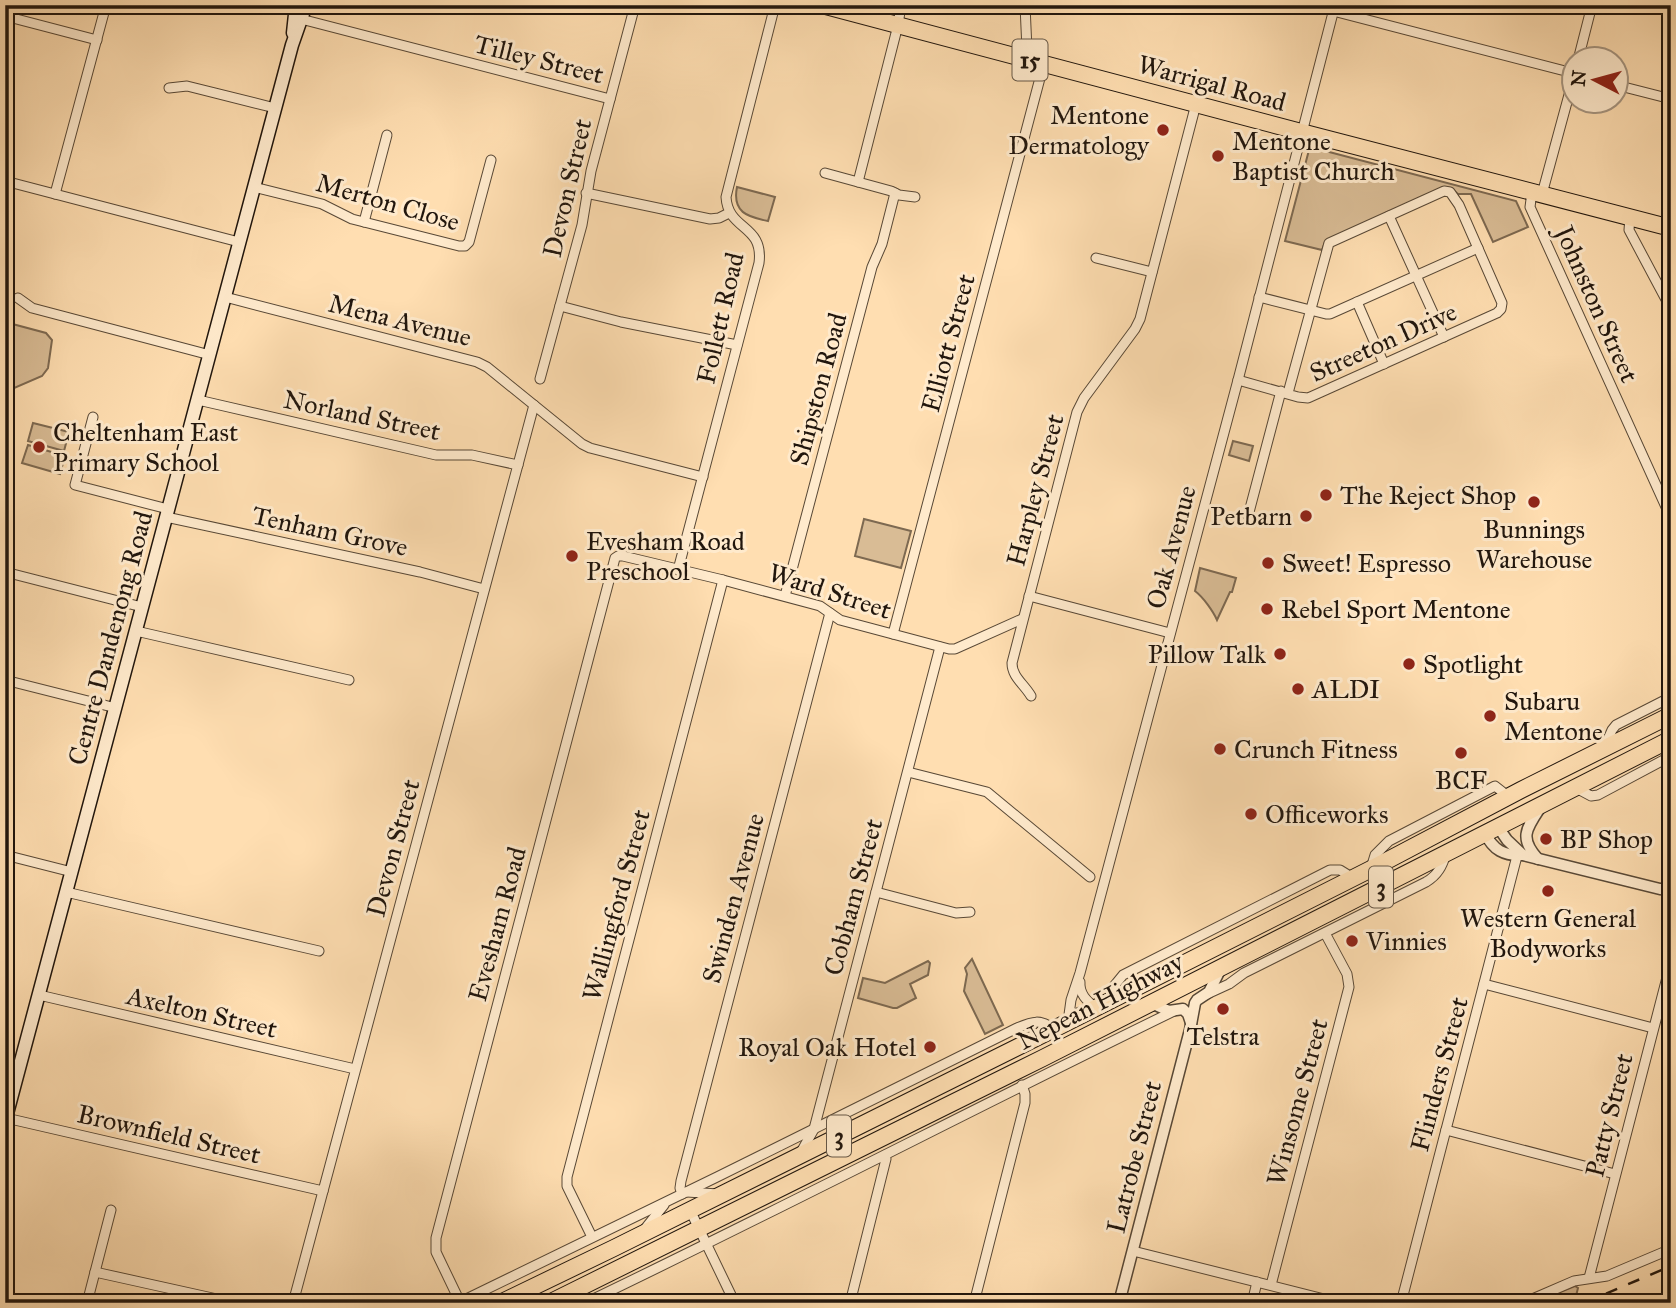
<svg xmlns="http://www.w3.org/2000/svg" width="1676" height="1308" font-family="'IM FELL Great Primer',serif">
  <rect width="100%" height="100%" fill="#ffdeb1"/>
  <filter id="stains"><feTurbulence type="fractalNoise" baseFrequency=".00286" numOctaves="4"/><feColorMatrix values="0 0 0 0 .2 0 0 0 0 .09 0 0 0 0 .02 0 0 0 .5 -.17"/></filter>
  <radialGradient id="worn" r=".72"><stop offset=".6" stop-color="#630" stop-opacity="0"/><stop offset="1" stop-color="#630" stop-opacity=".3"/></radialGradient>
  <g fill="#d9bc95" stroke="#7d6951" stroke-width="2">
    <polygon points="1314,148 1516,201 1528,227 1493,242 1471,194 1458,194 1453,190 1325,242 1322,250 1285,241 1309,150"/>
    <path d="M 737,187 L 775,197 L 768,221 C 747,217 732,212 737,187 Z"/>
    <polygon points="5,322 46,333 52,340 48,368 42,376 5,392"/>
    <polygon points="33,423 69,432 64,451 28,441"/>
    <polygon points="1233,441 1253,446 1249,461 1229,455"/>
    <polygon points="28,445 65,456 60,474 22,463"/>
    <polygon points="864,519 911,531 901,568 855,556"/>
    <path d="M 1200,568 L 1236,578 L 1232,592 L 1230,592 L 1217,620 C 1213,611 1203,597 1195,591 Z"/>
    <polygon points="972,959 1003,1025 985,1034 964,991 967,974 965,968"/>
    <polygon points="928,961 930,963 928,975 910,984 916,998 897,1008 893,1008 858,998 863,978 885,983"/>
    <polygon points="1575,1286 1578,1288 1575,1300 1569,1303 1544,1303 1543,1299"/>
  </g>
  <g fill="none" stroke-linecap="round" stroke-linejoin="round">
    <defs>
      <g id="minor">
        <polyline points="1025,5 1027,50 1026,58"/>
        <polyline points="1322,5 1334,8"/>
        <polyline points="1333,11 1569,72"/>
        <polyline points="5,16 97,40"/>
        <polyline points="297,18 610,99"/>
        <polyline points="1578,60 1592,5"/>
        <polyline points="1616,85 1671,99"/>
        <polyline points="169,88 187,86 275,108"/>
        <polyline points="825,173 891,191 899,195 915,197"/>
        <polyline points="5,181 239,242"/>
        <polyline points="858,182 898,25 901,5"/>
        <polyline points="254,187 322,204 352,219 459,246 465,246 469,242 491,160"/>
        <polyline points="1530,191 1532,192 1530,207 1671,518"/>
        <polyline points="586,193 710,219 719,218 729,213"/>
        <polyline points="55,194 106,5"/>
        <polyline points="1542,194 1573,80"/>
        <polyline points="1389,216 1444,337"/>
        <polyline points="1630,217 1629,230 1671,309"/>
        <polyline points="364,222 387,135"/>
        <polyline points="1096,258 1152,272"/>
        <polyline points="225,297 477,362 487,367 582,444 590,448 703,477"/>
        <polyline points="1259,297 1326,314 1330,314 1478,248"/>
        <polyline points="18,298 32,308 210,355"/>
        <polyline points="1357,302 1384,364"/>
        <polyline points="560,306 621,322 737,345"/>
        <polyline points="540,379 582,225 591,171 635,5"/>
        <polyline points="1238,380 1298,397 1308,398 1497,313 1501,309 1502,303 1459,205 1450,192 1444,191 1329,243 1288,393"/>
        <polyline points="198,400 436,455 472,455 518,465"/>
        <polyline points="93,417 75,485 168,509"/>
        <polyline points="1248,516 1281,391"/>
        <polyline points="166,517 420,572 484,589"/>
        <path d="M 678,570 L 759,263 C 764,224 728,231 726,197 L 775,5"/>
        <polyline points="5,572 142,607"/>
        <polyline points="785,596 872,267 882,244 895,193"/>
        <polyline points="1029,596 1170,633"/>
        <polyline points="136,631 349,680"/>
        <polyline points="893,634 1044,63"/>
        <polyline points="5,680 116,708"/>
        <path d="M 1031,696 C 1024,684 1012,677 1012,663 L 1077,412 L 1084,398 L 1135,329 L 1140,319 L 1196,104"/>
        <polyline points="1604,748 1612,730 1616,725 1671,697"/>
        <polyline points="908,772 987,792 1090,877"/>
        <polyline points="1576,788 1591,796 1598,795 1671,756"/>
        <polyline points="5,855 72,872"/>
        <polyline points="1371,868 1375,855 1389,841 1495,786 1509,797"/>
        <polyline points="66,892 319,951"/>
        <polyline points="876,892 956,913 970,912"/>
        <path d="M 1080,982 C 1079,994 1087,1001 1096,1008"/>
        <polyline points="1484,984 1653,1028"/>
        <polyline points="39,995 355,1069"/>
        <path d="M 1205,995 L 1229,984 L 1244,973 L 1426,882 C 1438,875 1442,866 1446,854"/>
        <polyline points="1111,999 1114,986 1123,975 1330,870 1340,870 1353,878"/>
        <polyline points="1068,1022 1071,1000 1080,973 1238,380 1335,5"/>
        <polyline points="6,1118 323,1191"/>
        <polyline points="1446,1130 1615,1174"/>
        <polyline points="800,1154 814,1129 940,647"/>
        <polyline points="687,1192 718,1194"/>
        <polyline points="682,1194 680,1188 681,1181 830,613"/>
        <polyline points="690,1210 731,1295 731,1303"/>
        <polyline points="644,1230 664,1205"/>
        <polyline points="592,1237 567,1186 567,1177 723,580"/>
        <polyline points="1133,1251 1340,1303"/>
        <polyline points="95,1272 226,1301"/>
        <polyline points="1589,1278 1671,962"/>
        <polyline points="1271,1285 1349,987 1347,974 1325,933"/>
        <polyline points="460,1302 436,1252 436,1238 615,558 618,556 623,556 723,580 820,606 840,620 949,649 955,649 1022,619"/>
        <polyline points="87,1303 111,1210"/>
        <polyline points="293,1303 534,405"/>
        <path d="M 458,1303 L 717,1177 L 1017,1028 C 1033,1021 1040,1019 1054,1029"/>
        <path d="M 585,1303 C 783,1208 977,1107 1174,1011"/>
        <polyline points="850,1303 886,1159 885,1155"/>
        <polyline points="974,1303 1025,1103 1025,1094 1022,1085"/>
        <polyline points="1252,1303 1257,1282"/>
        <polyline points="1401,1303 1517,856"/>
        <polyline points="1523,1303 1574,1281 1607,1276 1671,1249"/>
      </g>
      <g id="tertiary">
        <polyline points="1498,827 1507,840 1523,855"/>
        <path d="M 1485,833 C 1493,850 1504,856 1523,855 L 1660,889 L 1671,890"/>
        <path d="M 1538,859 C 1519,838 1526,829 1540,808"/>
        <polyline points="1151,1003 1169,1011 1183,1009 1188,1014 1191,1023"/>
        <polyline points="1119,1303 1190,1030 1195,1003 1197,1000 1209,992 1220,970"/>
      </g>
      <g id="secondary">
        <polyline points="293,33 296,5"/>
        <polyline points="5,1121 292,45 306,5"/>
      </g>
      <g id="trunk">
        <polyline points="822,5 1301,132 1671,228"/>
        <polyline points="500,1303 614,1248 1054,1029 1371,869 1521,790 1671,715"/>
        <polyline points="549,1303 1043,1058 1671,739"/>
      </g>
    </defs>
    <use href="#minor" stroke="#584836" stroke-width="11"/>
    <use href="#tertiary" stroke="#584836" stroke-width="13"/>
    <use href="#secondary" stroke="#21160d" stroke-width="15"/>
    <use href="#trunk" stroke="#21160d" stroke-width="18"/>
    <use href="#minor" stroke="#ffeacc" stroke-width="9"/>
    <use href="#tertiary" stroke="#ffeacc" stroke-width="10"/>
    <use href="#secondary" stroke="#ffeacc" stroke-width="12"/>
    <use href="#trunk" stroke="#ffdeb1" stroke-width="16"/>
    <polyline stroke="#21160d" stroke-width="2.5" stroke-dasharray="12 12" stroke-linecap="butt" points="1584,1303 1671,1266"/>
  </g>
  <g fill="#8f2418" stroke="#ffeacc" stroke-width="2.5">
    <circle cx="1163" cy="130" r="7"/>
    <circle cx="1218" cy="156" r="7"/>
    <circle cx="39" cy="447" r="7"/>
    <circle cx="1326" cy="495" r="7"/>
    <circle cx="1534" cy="502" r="7"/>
    <circle cx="1306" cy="516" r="7"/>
    <circle cx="572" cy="556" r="7"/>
    <circle cx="1268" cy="563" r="7"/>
    <circle cx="1267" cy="609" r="7"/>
    <circle cx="1280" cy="654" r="7"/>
    <circle cx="1409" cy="664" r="7"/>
    <circle cx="1298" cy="689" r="7"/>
    <circle cx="1490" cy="716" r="7"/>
    <circle cx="1220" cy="749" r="7"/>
    <circle cx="1461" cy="753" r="7"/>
    <circle cx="1251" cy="814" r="7"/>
    <circle cx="1546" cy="839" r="7"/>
    <circle cx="1548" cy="891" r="7"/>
    <circle cx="1352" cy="941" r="7"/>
    <circle cx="1223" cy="1009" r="7"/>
    <circle cx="930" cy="1047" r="7"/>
  </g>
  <g text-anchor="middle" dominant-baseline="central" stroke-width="6" stroke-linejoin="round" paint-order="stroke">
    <g fill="#ffeacc" stroke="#645646" stroke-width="2">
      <rect x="1012.5" y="39.5" width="35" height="41" rx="5"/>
      <rect x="1369" y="866.5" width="24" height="41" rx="5"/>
      <rect x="827" y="1115.5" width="24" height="41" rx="5"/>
    </g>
    <g font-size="24" font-weight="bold" fill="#21160d">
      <text x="1030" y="60">15</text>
      <text x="1381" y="887">3</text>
      <text x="839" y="1136">3</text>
    </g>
    <g font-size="26" fill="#21160d" stroke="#ffeacc">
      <text transform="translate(539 59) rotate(14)">Tilley Street</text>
      <text transform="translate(1212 83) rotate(15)">Warrigal Road</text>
      <text transform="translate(567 188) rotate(-77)">Devon Street</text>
      <text transform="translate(388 202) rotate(16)">Merton Close</text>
      <text transform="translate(1597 304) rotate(66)">Johnston Street</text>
      <text transform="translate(720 318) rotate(-77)">Follett Road</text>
      <text transform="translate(400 320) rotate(14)">Mena Avenue</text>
      <text transform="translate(1383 342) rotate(-24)">Streeton Drive</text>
      <text transform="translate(948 343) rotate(-75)">Elliott Street</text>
      <text transform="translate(818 389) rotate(-75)">Shipston Road</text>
      <text transform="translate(362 415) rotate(12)">Norland Street</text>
      <text transform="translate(1035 490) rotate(-75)">Harpley Street</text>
      <text transform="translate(330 531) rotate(12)">Tenham Grove</text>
      <text transform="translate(1171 547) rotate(-75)">Oak Avenue</text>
      <text transform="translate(830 591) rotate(18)">Ward Street</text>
      <text transform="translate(110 638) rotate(-75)">Centre Dandenong Road</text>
      <text transform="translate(393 848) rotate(-75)">Devon Street</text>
      <text transform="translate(853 897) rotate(-75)">Cobham Street</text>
      <text transform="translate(733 898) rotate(-75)">Swinden Avenue</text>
      <text transform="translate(616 905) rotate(-75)">Wallingford Street</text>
      <text transform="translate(497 924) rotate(-75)">Evesham Road</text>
      <text transform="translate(1100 1001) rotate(-27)">Nepean Highway</text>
      <text transform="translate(202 1012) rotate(13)">Axelton Street</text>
      <text transform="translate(1439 1074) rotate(-75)">Flinders Street</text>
      <text transform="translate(1297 1102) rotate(-75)">Winsome Street</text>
      <text transform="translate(1609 1115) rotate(-76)">Patty Street</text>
      <text transform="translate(169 1134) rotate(13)">Brownfield Street</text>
      <text transform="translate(1134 1157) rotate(-76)">Latrobe Street</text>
    </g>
    <g font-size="26" fill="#21160d" stroke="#ffeacc" text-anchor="start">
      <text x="1149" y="115" text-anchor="end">Mentone<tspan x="1149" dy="30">Dermatology</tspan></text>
      <text x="1232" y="141">Mentone<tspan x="1232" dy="30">Baptist Church</tspan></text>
      <text x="53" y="432">Cheltenham East<tspan x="53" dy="30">Primary School</tspan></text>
      <text x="1340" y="495">The Reject Shop</text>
      <text x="1292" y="516" text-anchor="end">Petbarn</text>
      <text x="1534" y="529" text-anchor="middle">Bunnings<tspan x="1534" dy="30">Warehouse</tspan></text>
      <text x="586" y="541">Evesham Road<tspan x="586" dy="30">Preschool</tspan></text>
      <text x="1282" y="563">Sweet! Espresso</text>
      <text x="1281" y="609">Rebel Sport Mentone</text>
      <text x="1266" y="654" text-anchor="end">Pillow Talk</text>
      <text x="1423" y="664">Spotlight</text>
      <text x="1312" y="689">ALDI</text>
      <text x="1504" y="701">Subaru<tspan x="1504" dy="30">Mentone</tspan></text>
      <text x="1234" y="749">Crunch Fitness</text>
      <text x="1461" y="780" text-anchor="middle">BCF</text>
      <text x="1265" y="814">Officeworks</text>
      <text x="1560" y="839">BP Shop</text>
      <text x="1548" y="918" text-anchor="middle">Western General<tspan x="1548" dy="30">Bodyworks</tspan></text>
      <text x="1366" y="941">Vinnies</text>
      <text x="1223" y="1036" text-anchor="middle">Telstra</text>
      <text x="916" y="1047" text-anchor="end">Royal Oak Hotel</text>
    </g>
  </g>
  <rect width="1676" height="1308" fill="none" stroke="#ffdeb1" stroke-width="28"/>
  <rect x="7" y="7" width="1662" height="1294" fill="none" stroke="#21160d" stroke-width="3.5"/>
  <rect x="14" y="14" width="1648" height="1280" fill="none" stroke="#21160d" stroke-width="2"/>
  <g transform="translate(1595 80) rotate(276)"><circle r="33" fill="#ffeacc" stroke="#a69580" stroke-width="2"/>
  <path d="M0-5L12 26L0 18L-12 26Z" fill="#8f2418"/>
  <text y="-10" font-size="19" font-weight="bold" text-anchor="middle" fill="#21160d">N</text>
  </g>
  <rect width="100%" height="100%" filter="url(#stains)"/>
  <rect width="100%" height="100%" fill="url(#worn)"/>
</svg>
